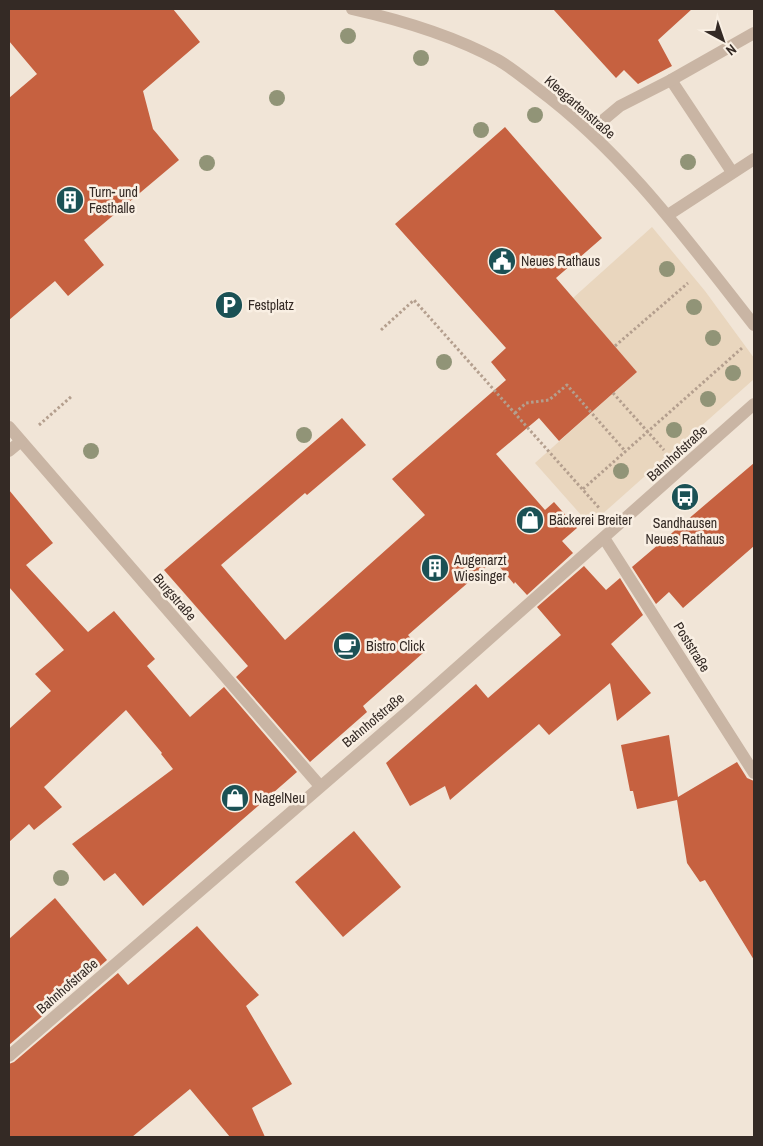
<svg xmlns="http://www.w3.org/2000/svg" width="763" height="1146" font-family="'Archivo Narrow',sans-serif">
  <rect width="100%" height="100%" fill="#f1e5d7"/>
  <polygon fill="#e9d6be" points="652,227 705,291 754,358 754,379 590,525 535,463 637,372 573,298"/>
  <g fill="#c66140">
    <polygon points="9,9 173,9 200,42 143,91 153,129 179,160 84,240 104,265 68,296 55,281 9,320 9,98 37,74 9,41"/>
    <polygon points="553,9 692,9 658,40 672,66 638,84 624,70 616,78"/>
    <polygon points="505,127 602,238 556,278 637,372 559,441 539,418 496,454 545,510 554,502 577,528 562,541 573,553 527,595 515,582 514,584 494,560 408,635 423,653 363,706 367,712 310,762 236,677 248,666 164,570 342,418 366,445 307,495 305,493 221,565 285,640 425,515 392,479 506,380 491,362 506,348 395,224"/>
    <polygon points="754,463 754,546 683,608 669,592 656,604 632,567"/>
    <polygon points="9,490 53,543 26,565 88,632 114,611 155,659 147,666 190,717 224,687 297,772 143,906 115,873 104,881 72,844 173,769 161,754 162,753 126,710 44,787 62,807 34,830 29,824 9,842 9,729 51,691 35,674 64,650 9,587"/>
    <polygon points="584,566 606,590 620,578 643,615 611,644 651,693 617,721 610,683 549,735 539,724 450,800 445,786 410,806 386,763 476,684 488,698 561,635 537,607"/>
    <polygon points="669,735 678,797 737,762 747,778 754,781 754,960 705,880 700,882 687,863 677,800 637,809 633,791 630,791 621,745"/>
    <polygon points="354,831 401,887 343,937 295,882"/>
    <polygon points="55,898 107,960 9,1045 9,939"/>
    <polygon points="197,926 259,995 246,1006 292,1084 252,1108 265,1137 230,1137 190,1089 132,1137 9,1137 9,1064 14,1062 118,973 128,985"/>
  </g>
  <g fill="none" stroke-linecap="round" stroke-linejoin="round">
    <g stroke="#b49f8e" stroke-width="3" stroke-dasharray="2.5 2.5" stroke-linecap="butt">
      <polyline points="381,330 414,300 600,509"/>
      <polyline points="615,346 688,283"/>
      <polyline points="613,393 664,450"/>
      <polyline points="515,413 526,403 549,400 567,385 625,451"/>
      <polyline points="39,425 72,396"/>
      <polyline points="583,489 742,348"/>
    </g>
    <g stroke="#c9b5a4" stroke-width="12">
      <path d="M 352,9 C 401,20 454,36 498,60 C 512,68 525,79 538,89 C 624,153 688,241 754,325"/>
      <polyline points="671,80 732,172"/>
      <polyline points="590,131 620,106 671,80 754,33"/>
      <polyline points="668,215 754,159"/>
      <polyline points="9,427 320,786"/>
      <polyline points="9,451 21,441"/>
      <polyline points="604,538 754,773"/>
      <polyline points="9,1056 407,712 754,404"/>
    </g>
  </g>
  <g fill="#919477">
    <circle cx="348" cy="36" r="8"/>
    <circle cx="421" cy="58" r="8"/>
    <circle cx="277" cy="98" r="8"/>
    <circle cx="535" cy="115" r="8"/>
    <circle cx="481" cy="130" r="8"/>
    <circle cx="688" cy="162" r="8"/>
    <circle cx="207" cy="163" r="8"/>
    <circle cx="667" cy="269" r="8"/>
    <circle cx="694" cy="307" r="8"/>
    <circle cx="713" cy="338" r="8"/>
    <circle cx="444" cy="362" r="8"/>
    <circle cx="733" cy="373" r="8"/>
    <circle cx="708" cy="399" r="8"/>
    <circle cx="674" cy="430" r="8"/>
    <circle cx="304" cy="435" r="8"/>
    <circle cx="91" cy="451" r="8"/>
    <circle cx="621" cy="471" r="8"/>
    <circle cx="61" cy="878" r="8"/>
  </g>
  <defs>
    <symbol id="building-disc" viewBox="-11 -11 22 22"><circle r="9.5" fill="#1b5155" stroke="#f9efe3"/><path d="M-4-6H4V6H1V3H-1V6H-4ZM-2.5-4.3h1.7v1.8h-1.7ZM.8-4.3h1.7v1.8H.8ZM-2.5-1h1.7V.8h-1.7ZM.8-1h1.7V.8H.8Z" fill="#fff"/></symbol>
    <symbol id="civic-disc" viewBox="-11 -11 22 22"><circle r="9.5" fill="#1b5155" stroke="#f9efe3"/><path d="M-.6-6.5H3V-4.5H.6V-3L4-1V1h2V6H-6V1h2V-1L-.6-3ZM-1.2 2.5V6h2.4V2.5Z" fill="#fff"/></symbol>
    <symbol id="parking-disc" viewBox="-11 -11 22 22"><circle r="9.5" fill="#1b5155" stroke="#f9efe3"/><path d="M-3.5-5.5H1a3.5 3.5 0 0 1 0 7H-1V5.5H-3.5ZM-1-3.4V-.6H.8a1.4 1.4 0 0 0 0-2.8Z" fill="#fff"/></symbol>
    <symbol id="bus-disc" viewBox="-11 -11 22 22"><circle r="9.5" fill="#1b5155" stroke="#f9efe3"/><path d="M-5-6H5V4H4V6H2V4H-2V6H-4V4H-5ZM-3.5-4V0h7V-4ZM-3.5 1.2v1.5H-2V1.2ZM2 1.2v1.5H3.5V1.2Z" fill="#fff"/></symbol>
    <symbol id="shop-disc" viewBox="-11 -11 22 22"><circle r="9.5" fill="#1b5155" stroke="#f9efe3"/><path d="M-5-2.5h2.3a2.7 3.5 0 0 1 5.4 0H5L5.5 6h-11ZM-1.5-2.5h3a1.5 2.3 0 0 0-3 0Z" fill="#fff"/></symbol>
    <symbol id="cafe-disc" viewBox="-11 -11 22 22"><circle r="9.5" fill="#1b5155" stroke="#f9efe3"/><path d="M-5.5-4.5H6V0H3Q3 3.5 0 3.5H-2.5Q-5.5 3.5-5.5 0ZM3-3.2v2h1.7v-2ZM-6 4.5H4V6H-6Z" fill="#fff"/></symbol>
  </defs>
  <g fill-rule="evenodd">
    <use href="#building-disc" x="54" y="184" width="32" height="32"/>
    <use href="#civic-disc" x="486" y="245" width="32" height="32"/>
    <use href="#parking-disc" x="213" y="289" width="32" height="32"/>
    <use href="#bus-disc" x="669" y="481" width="32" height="32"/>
    <use href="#shop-disc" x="514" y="504" width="32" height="32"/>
    <use href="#building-disc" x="419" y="552" width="32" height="32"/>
    <use href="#cafe-disc" x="331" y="630" width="32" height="32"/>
    <use href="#shop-disc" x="219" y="782" width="32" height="32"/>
  </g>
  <g text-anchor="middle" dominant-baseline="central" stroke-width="5" stroke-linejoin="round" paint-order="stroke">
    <g font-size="14" fill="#342a25" stroke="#f9efe3">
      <text transform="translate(580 107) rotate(41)">Kleegartenstraße</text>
      <text transform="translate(677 453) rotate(-42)">Bahnhofstraße</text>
      <text transform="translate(175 597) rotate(49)">Burgstraße</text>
      <text transform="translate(692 647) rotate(58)">Poststraße</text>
      <text transform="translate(373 720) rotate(-40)">Bahnhofstraße</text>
      <text transform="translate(67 986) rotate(-41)">Bahnhofstraße</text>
    </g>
    <g font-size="14" fill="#342a25" stroke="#f9efe3" text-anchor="start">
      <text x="89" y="192">Turn- und<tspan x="89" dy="16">Festhalle</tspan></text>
      <text x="521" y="261">Neues Rathaus</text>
      <text x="248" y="305">Festplatz</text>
      <text x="549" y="520">Bäckerei Breiter</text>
      <text x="685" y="523" text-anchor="middle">Sandhausen<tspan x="685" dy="16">Neues Rathaus</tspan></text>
      <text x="454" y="560">Augenarzt<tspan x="454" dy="16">Wiesinger</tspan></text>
      <text x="366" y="646">Bistro Click</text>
      <text x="254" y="798">NagelNeu</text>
    </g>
  </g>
  <rect width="763" height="1146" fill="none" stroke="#342a25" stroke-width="20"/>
  <g transform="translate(723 40) rotate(140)" stroke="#f9efe3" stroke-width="4" paint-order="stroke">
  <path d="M0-4L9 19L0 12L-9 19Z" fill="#342a25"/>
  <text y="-8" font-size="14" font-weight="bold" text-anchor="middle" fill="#342a25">N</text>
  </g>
</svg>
